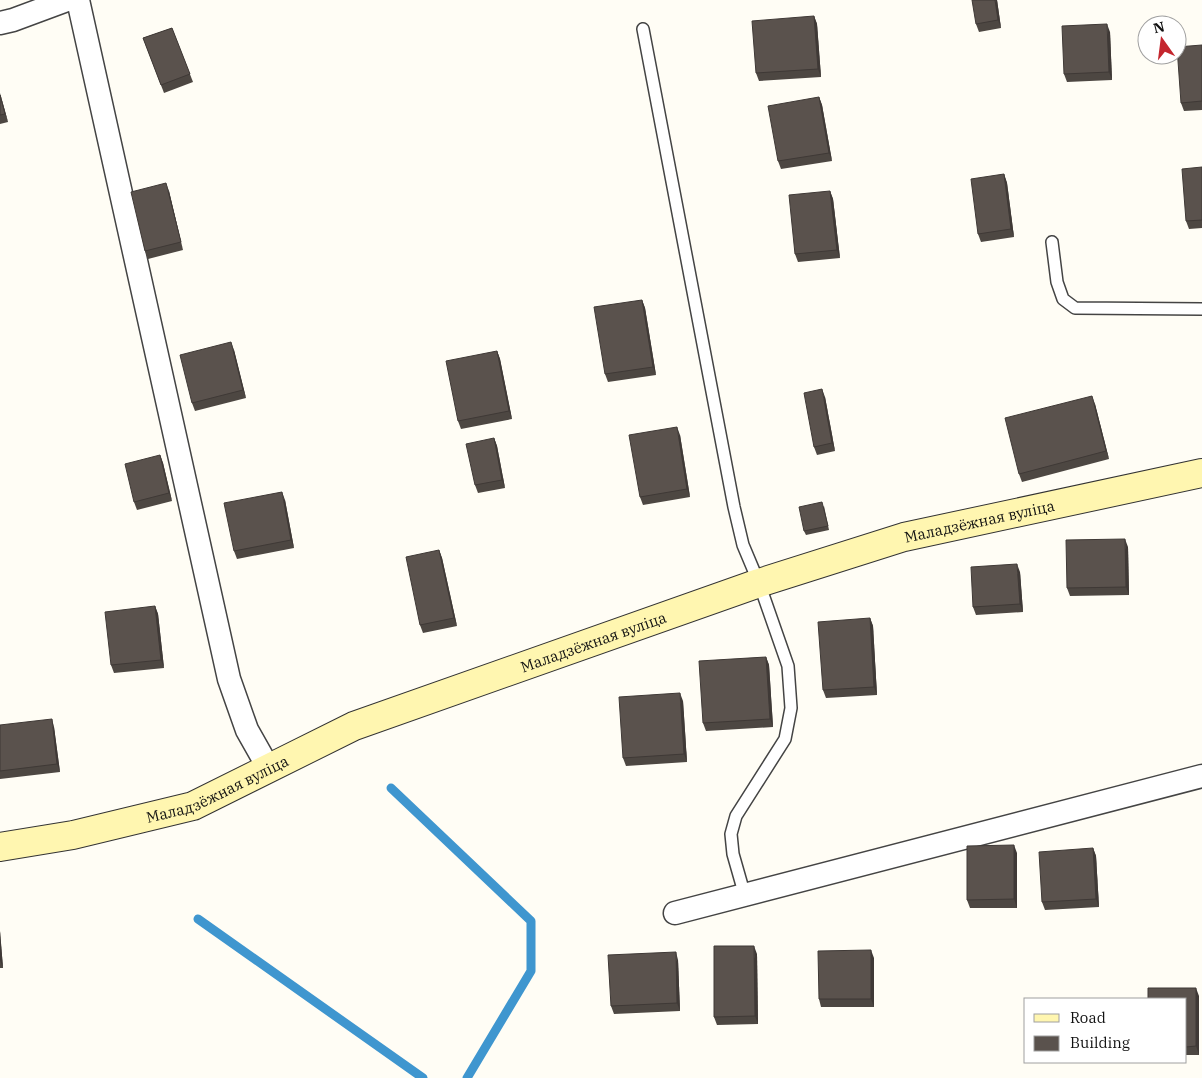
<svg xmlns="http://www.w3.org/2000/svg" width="1202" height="1078" font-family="'IBM Plex Serif',serif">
  <rect width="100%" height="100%" fill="#fffdf5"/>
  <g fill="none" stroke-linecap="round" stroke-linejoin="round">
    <g stroke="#3f96cf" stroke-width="9">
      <polyline points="391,788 531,921 531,971 467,1078"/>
      <polyline points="198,919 423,1078"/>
    </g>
    <defs>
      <g id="lane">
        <polyline points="643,29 734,507 743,545 759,583 788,666 791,708 785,739 736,816 731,834 733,854 745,896"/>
        <polyline points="1052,242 1057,282 1063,299 1075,308 1202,309"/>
      </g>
      <g id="street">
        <polyline points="78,0 229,679 247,730 269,769"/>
        <polyline points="0,23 13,20 67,0"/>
        <polyline points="675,913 1202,776"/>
      </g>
      <g id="secondary">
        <path id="s1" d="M 0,847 L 73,835 L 193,806 L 354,726 L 759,583 L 904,537 L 1202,473"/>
      </g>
    </defs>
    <use href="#lane" stroke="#444" stroke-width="14"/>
    <use href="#street" stroke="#444" stroke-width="25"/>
    <use href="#secondary" stroke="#333" stroke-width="30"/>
    <use href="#lane" stroke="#fff" stroke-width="11"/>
    <use href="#street" stroke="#fff" stroke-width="22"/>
    <use href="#secondary" stroke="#fff6b0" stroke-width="28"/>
  </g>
  <g fill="#4d4742">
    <polygon points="997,0 1001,28 979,32 976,24"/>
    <polygon points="814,16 817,24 821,77 759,81 756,73"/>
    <polygon points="172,28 193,82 164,93 143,38"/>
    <polygon points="1110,32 1112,80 1067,82 1064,74"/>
    <polygon points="1202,45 1202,110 1184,111 1181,103"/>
    <polygon points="0,93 8,122 0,124"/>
    <polygon points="819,97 822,105 832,161 781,169 778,161"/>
    <polygon points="1202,167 1202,228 1189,229 1186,221"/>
    <polygon points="1004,174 1007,183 1014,237 981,242 978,234"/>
    <polygon points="169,191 183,250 148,259 145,251"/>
    <polygon points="830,191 833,199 840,258 798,262 795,254"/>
    <polygon points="642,300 645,308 656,375 608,382 605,374"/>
    <polygon points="234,350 246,398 195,411 192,403"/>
    <polygon points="497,351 500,359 512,419 461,429 458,421"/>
    <polygon points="825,397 835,451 817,455 814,447"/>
    <polygon points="1095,404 1109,459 1022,482 1019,474"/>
    <polygon points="680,435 690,497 643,505 640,497"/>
    <polygon points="494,438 497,446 505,488 478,493 475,485"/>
    <polygon points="160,455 163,463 172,501 137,510 134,502"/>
    <polygon points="285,500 294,548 237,559 234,551"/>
    <polygon points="824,506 829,530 806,535 804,531"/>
    <polygon points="1128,547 1129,595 1070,596 1067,588"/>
    <polygon points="439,550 442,558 457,626 423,633 420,625"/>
    <polygon points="1020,572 1023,612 976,615 973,607"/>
    <polygon points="155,606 158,614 164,668 114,673 111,665"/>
    <polygon points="870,618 873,626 877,695 826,698 823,690"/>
    <polygon points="766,657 769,665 773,727 706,731 703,723"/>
    <polygon points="683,701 687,762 626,766 623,758"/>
    <polygon points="0,725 54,727 60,772 0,779"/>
    <polygon points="1093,848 1096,856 1099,907 1045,910 1042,902"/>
    <polygon points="1017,853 1017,908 970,908 967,900"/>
    <polygon points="0,931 3,968 0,968"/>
    <polygon points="757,954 758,1024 717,1025 714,1017"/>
    <polygon points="874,958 874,1007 821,1007 819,999"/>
    <polygon points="678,960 680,1011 614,1014 611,1006"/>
    <polygon points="1199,996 1199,1055 1186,1055 1186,999"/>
  </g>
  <g fill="#3f3936">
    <polygon points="995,0 997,0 1001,28 998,20"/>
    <polygon points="814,16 817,24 821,77 818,69"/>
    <polygon points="1107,24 1110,32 1112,80 1109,72"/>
    <polygon points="0,93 8,122 5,114"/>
    <polygon points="819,97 822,105 832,161 829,153"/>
    <polygon points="1004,174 1007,183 1014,237 1011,229"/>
    <polygon points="166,183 169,191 183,250 181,242"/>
    <polygon points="830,191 833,199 840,258 837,250"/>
    <polygon points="642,300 645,308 656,375 653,367"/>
    <polygon points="231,342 234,350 246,398 243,390"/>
    <polygon points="497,351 500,359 512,419 509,411"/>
    <polygon points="822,389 825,397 835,451 832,443"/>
    <polygon points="1092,396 1095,404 1109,459 1106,451"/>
    <polygon points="677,427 680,435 690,497 687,489"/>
    <polygon points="494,438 497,446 505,488 502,480"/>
    <polygon points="160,455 163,463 172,501 169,493"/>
    <polygon points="282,492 285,500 294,548 291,540"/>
    <polygon points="1125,539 1128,547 1129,595 1126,587"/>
    <polygon points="439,550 442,558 457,626 454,618"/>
    <polygon points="1017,564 1020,572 1023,612 1020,604"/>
    <polygon points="155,606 158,614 164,668 161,660"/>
    <polygon points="870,618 873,626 877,695 874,687"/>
    <polygon points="766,657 769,665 773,727 770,719"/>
    <polygon points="680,693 683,701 687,762 684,754"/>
    <polygon points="52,719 54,727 60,772 57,764"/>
    <polygon points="1014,845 1017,853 1017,908 1014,899"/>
    <polygon points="1093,848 1096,856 1099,907 1096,899"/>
    <polygon points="0,931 3,968 0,960"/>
    <polygon points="754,946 757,954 758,1024 755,1016"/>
    <polygon points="871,950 874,958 874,1007 871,999"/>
    <polygon points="676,952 678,960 680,1011 677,1003"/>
    <polygon points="1196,988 1199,996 1199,1055 1196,1046"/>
  </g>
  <g fill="#5a524d" stroke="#3f3936">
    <polygon points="972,0 995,0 998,20 976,24"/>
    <polygon points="814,16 818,69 756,73 752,21"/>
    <polygon points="1107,24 1109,72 1064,74 1062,26"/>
    <polygon points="172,28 190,74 161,85 143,38"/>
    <polygon points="1202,45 1202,101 1181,103 1177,47"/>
    <polygon points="0,95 5,114 0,115"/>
    <polygon points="819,97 829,153 778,161 768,106"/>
    <polygon points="1202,167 1202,220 1186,221 1182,169"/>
    <polygon points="1004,174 1011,229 978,234 971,179"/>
    <polygon points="166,183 181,242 145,251 131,192"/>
    <polygon points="830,191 837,250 795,254 789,195"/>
    <polygon points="642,300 653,367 605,374 594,307"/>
    <polygon points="231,342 243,390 192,403 180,355"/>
    <polygon points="497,351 509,411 458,421 446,361"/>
    <polygon points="822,389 832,443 814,447 804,393"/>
    <polygon points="1092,396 1106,451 1019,474 1005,418"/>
    <polygon points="677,427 687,489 640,497 629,435"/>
    <polygon points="494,438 502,480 475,485 466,444"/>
    <polygon points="160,455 169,493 134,502 125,464"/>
    <polygon points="282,492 291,540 234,551 224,503"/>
    <polygon points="822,502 828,526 804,531 799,507"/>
    <polygon points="1125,539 1126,587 1067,588 1066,540"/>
    <polygon points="439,550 454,618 420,625 406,557"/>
    <polygon points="1017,564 1020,604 973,607 971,567"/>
    <polygon points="155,606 161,660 111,665 105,612"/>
    <polygon points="870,618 874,687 823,690 818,622"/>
    <polygon points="766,657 770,719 703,723 699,661"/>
    <polygon points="680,693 684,754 623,758 619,697"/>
    <polygon points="52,719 57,764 0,771 0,725"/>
    <polygon points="1014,845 1014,899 967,900 967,846"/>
    <polygon points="1093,848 1096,899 1042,902 1039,852"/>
    <polygon points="714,946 754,946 755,1016 714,1017"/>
    <polygon points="871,950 871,999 819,999 818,951"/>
    <polygon points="676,952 677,1003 611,1006 608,955"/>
    <polygon points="1148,988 1196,988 1196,1046 1186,1047 1186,999 1148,999"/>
  </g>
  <g text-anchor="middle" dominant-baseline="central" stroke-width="5" stroke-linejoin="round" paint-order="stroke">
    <g font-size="15" fill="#111" stroke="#fff">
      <text stroke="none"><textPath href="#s1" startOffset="1036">Маладзёжная вуліца</textPath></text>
      <text stroke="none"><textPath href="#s1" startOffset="631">Маладзёжная вуліца</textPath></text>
      <text stroke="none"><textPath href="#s1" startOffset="226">Маладзёжная вуліца</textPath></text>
    </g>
  </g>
  <rect x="1024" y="998" width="162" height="65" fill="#ffffff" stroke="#a0a0a0"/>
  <rect x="1034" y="1014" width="25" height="8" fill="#fff6b0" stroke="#a0a0a0"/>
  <text x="1070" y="1023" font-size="15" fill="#111111">Road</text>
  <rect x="1034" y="1036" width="25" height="15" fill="#5a524d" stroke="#a0a0a0"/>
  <text x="1070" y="1048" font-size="15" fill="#111111">Building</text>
  <g transform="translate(1162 40) rotate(346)"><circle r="24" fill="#ffffff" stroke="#a0a0a0"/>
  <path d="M0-4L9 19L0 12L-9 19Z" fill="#c4262e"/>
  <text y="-8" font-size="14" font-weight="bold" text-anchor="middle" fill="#111111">N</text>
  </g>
</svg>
